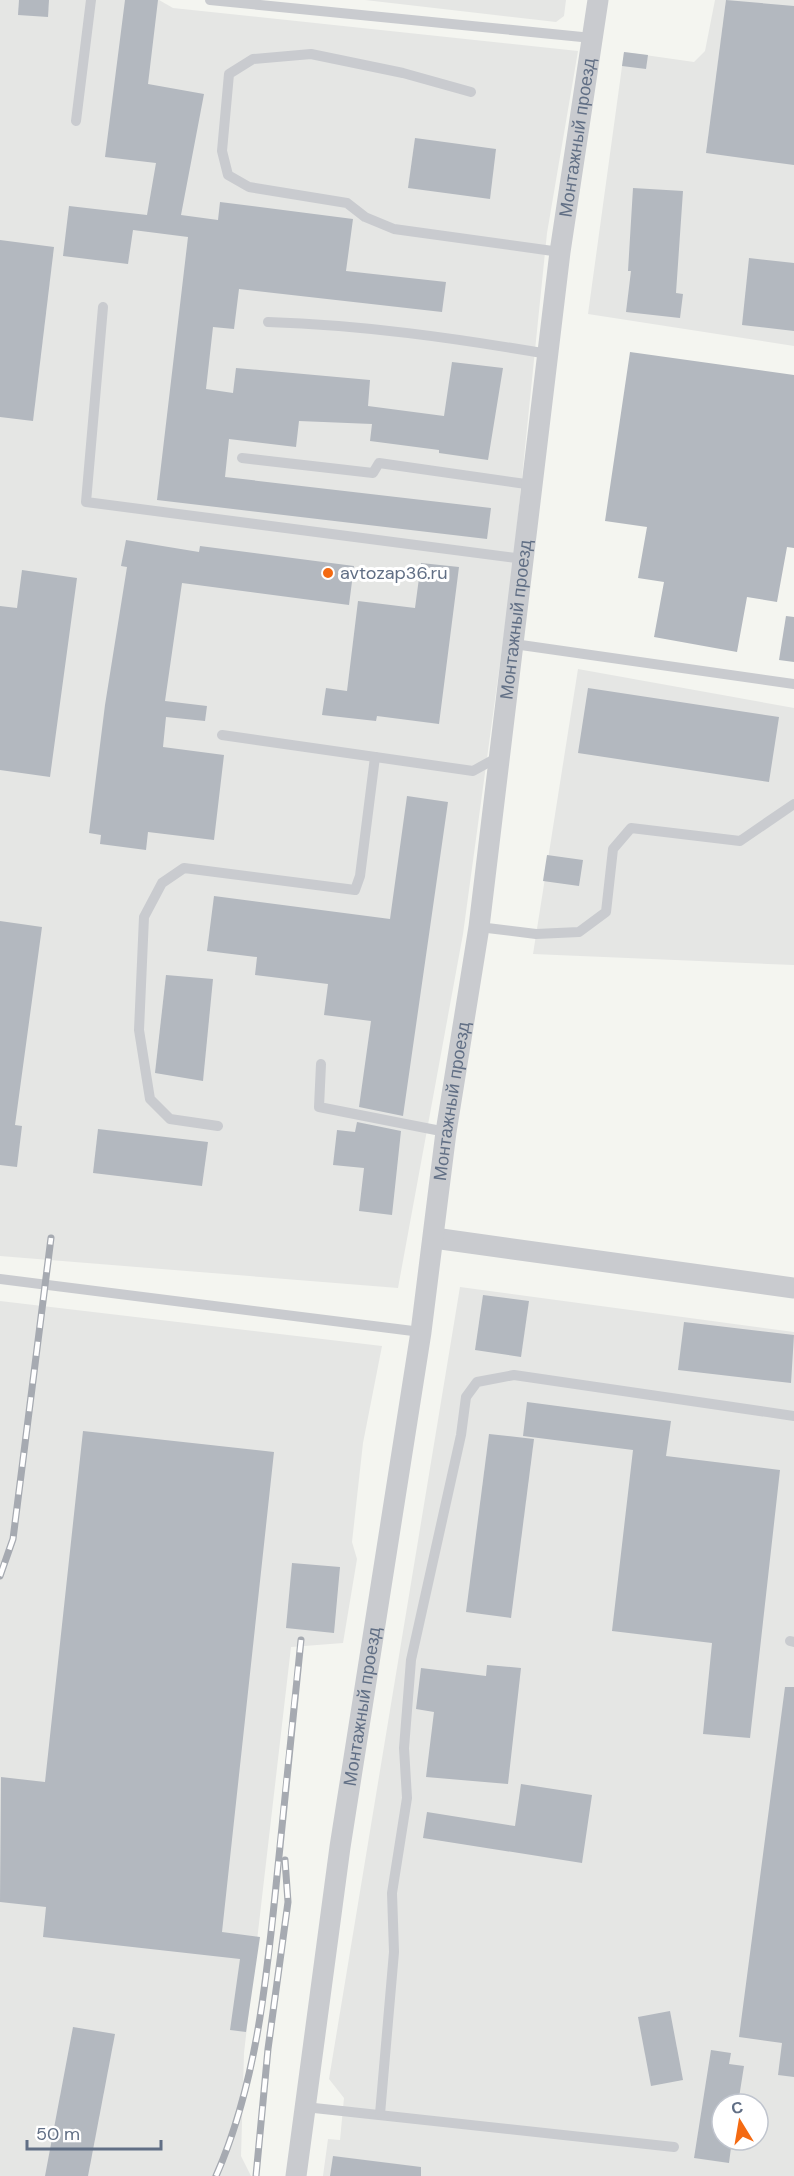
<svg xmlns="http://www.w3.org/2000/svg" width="794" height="2176" font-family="'DM Sans',sans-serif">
  <rect width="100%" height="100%" fill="#f4f5f0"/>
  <g fill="#e5e6e4" fill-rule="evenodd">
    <polygon points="0,0 159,0 173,8 578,51 547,233 512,575 463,934 398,1288 0,1256"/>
    <polygon points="365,0 566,0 564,16 556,22"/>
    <polygon points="715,0 794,0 794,346 588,314 624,52 694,62 705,51"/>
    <polygon points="578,669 794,708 794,965 533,954"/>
    <path d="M 460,1287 L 794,1332 L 794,2176 L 323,2176 L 328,2139 L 340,2140 L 344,2098 L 329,2079 ZM 722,2104 L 758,2104 L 758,2140 L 722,2140 Z"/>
    <polygon points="0,1301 382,1346 363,1443 352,1542 357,1559 343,1643 291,1647 244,2053 241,2156 251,2176 0,2176"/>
  </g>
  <g fill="#b3b8bf">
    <polygon points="19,0 49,0 48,17 18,15"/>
    <polygon points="125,0 158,0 148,84 204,94 181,215 218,220 220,202 353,219 346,271 446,282 442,312 239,289 234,329 213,327 206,389 233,393 236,368 370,380 368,406 444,416 452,362 503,368 488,460 439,453 439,450 370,441 372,424 299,421 296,447 229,439 225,477 491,508 487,539 157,500 188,237 133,230 128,264 63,256 69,206 147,215 156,163 105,157"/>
    <polygon points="726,0 794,6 794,165 706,153"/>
    <polygon points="624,52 648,55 646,69 622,66"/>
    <polygon points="415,138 496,149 490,199 408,188"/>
    <polygon points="633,188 683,191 676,293 683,294 680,318 626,312 631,271 628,271"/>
    <polygon points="0,240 54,247 33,421 0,417"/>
    <polygon points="749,258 794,263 794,331 742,325"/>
    <polygon points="630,352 794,375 794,548 787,547 777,602 747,597 737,652 654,637 664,582 638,578 647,527 605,521"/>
    <polygon points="126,540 199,552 200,546 354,566 349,605 182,583 165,701 207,706 205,721 166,717 163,747 224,755 214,840 148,832 146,850 100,844 101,835 89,833 105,705 127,567 121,566"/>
    <polygon points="421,563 459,567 439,724 377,716 376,721 322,715 326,688 347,691 358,601 415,608"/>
    <polygon points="22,570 77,578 50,777 0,770 0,606 17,608"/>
    <polygon points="786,616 794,617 794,662 779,660"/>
    <polygon points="588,688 779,717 769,782 578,753"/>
    <polygon points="407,796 448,802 403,1116 359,1107 371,1021 324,1015 328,984 255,975 257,957 207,951 214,896 390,919"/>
    <polygon points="547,855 583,860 579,886 543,881"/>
    <polygon points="0,921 42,927 15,1125 22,1126 17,1167 0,1165"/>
    <polygon points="166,975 213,979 203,1081 155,1073"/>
    <polygon points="357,1122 401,1131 392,1215 359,1211 364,1168 333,1165 337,1130 355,1132"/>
    <polygon points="98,1129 208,1142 202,1186 93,1173"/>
    <polygon points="483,1295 529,1301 521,1357 475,1350"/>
    <polygon points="684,1322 794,1335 791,1383 678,1370"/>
    <polygon points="527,1402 671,1421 666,1456 780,1470 750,1738 703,1734 712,1643 612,1631 633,1450 523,1436"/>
    <polygon points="83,1431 274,1452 222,1932 260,1937 246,2032 230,2030 240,1959 43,1937 46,1907 0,1902 1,1777 45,1782"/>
    <polygon points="489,1434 534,1439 511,1618 466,1612"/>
    <polygon points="292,1563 340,1567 334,1633 286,1628"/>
    <polygon points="487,1665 521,1668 508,1784 426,1777 434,1712 416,1709 421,1668 486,1676"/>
    <polygon points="785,1687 794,1687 794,2077 778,2075 782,2043 739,2037"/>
    <polygon points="521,1784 592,1795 582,1863 423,1838 427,1812 515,1826"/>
    <polygon points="670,2011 683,2080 651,2086 638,2017"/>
    <polygon points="73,2027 115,2034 88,2176 45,2176"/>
    <polygon points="711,2050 731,2053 729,2064 744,2066 738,2104 722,2104 722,2140 732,2140 729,2163 694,2158"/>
    <polygon points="333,2156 421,2167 421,2176 330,2176"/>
  </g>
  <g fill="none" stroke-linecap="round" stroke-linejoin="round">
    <g stroke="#c9cbcf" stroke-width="10">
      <polyline points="210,0 592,38"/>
      <polyline points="471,92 403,73 311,54 253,59 229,74 222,151 228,175 249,187 347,203 365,217 394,229 560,252"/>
      <polyline points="76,121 91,0"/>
      <polyline points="103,307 86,502 524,559"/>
      <path d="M 268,322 C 363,325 454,338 548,354"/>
      <polyline points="242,458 373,473 379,463 533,485"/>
      <polyline points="514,644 794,684"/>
      <polyline points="222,735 473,771 500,756"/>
      <polyline points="479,927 536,934 579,932 606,912 613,849 631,828 740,841 794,804"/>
      <polyline points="321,1064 319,1107 446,1132"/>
      <polyline points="218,1126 170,1119 150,1099 139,1030 144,917 162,883 184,868 355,890 360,876 375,757"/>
      <polyline points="0,1279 421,1332"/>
      <polyline points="790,1641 794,1642"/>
      <polyline points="305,2107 674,2147"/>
      <polyline points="380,2114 394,1952 392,1893 407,1798 404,1748 411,1660 461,1435 466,1397 477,1382 514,1375 794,1416"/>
    </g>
    <g stroke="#c9cbcf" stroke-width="21">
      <polyline points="434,1238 794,1288"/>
      <path id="s1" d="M 296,2176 L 340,1847 L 421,1332 L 446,1132 L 479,927 L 560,252 L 598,0"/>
    </g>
    <defs>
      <g id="rail">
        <polyline points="0,1576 13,1539 51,1238"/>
        <path d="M 216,2176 C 256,2085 266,1984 276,1886 C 284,1804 292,1722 301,1640"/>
        <polyline points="256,2176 268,2049 288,1902 285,1860"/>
      </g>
    </defs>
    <use href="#rail" stroke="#a6aab1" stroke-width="7"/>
    <use href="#rail" stroke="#fff" stroke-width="4.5" stroke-dasharray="14" stroke-linecap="butt"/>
  </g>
  <circle fill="#f46a12" stroke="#fff" stroke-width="2" cx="328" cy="573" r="6"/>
  <g text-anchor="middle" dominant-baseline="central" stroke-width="6" stroke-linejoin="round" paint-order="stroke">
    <g font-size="18" fill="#616f85" stroke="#fff">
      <text stroke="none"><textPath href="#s1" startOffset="2058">Монтажный проезд</textPath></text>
      <text stroke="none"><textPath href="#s1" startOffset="1572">Монтажный проезд</textPath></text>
      <text stroke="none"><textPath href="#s1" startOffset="1086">Монтажный проезд</textPath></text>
      <text stroke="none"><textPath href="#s1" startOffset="474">Монтажный проезд</textPath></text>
    </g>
    <g font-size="18" fill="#616f85" stroke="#fff" text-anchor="start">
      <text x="340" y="573">avtozap36.ru</text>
    </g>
  </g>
  <g transform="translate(740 2122) rotate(349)"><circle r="28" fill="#ffffff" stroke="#c0c5ce" stroke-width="1.5"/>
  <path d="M0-4.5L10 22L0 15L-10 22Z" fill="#f46a12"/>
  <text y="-9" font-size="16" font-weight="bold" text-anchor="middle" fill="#616f85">С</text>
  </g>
  <path d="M27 2140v9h134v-9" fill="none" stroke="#616f85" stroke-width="3"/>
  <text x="36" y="2140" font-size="18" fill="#616f85" stroke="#ffffff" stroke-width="4.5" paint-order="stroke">50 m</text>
</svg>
